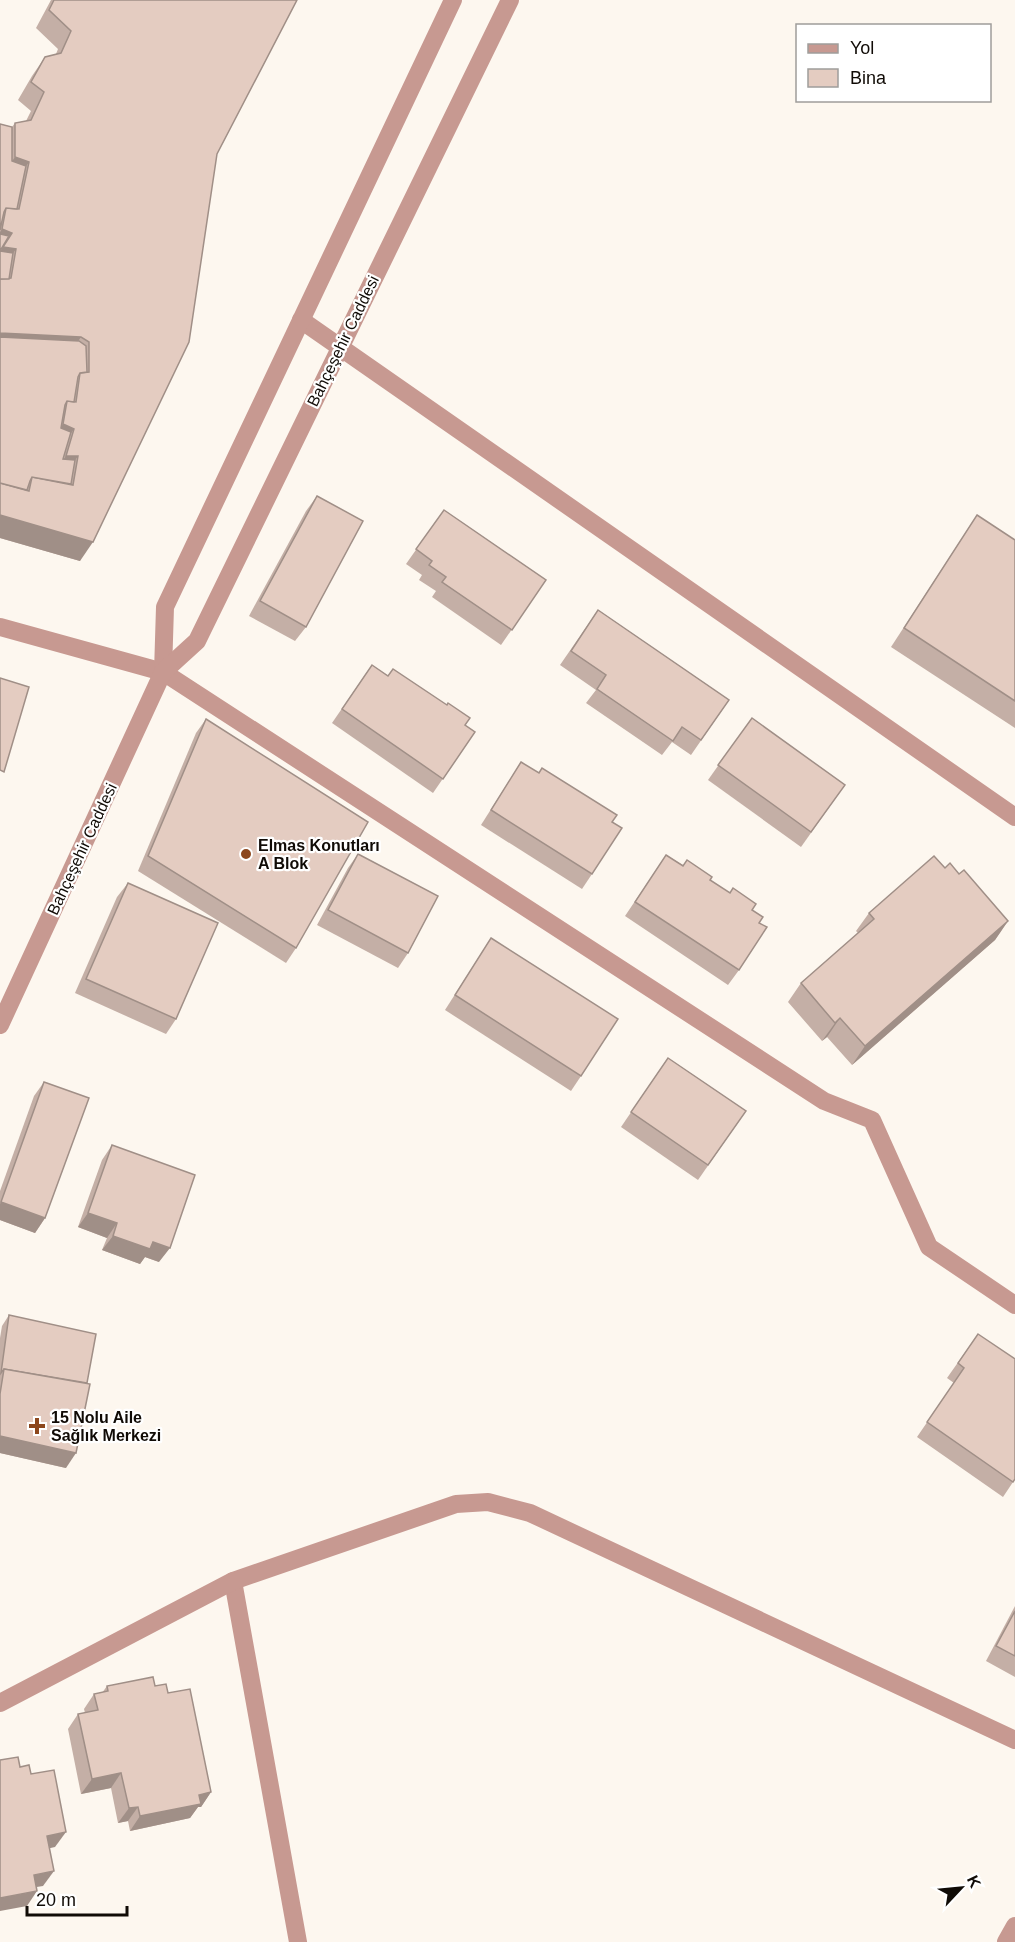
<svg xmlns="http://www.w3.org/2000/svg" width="1015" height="1942" font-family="Helvetica,sans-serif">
  <rect width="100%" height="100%" fill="#fdf7ef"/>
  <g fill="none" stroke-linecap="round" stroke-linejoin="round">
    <g stroke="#c79991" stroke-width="18">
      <polyline points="301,320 1015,817"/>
      <polyline points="0,627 163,672 824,1101 872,1120 929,1247 1015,1305"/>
      <polyline points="163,672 165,607 453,0"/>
      <polyline points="0,1025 163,672 197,641 510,0"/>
      <polyline points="233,1581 298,1942"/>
      <polyline points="0,1703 233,1581 456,1504 488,1502 530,1513 1015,1740"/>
      <polyline points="1006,1942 1015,1926"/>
    </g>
  </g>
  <g fill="#c4afa6">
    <polygon points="51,0 297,0 217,154 80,561 0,538 0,124 12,127 15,123 26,121 31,111 18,100 32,76 45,57 56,54 58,49 36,28"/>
    <polygon points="317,496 306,627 295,641 249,616 306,511"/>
    <polygon points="444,510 546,580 501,645 432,597 436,591 419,580 422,575 406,564"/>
    <polygon points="977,515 1015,540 1015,728 891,647"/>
    <polygon points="598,610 729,700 691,755 672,742 662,755 586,703 596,690 560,665"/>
    <polygon points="372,665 475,732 433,793 332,723"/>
    <polygon points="752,718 845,785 801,847 708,780"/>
    <polygon points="206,719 296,948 286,963 138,871 196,733"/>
    <polygon points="521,762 612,822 592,874 582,889 481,825"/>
    <polygon points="358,854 408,953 398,968 317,925 348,868"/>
    <polygon points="666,855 683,865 710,880 752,910 759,923 739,970 728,985 625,916"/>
    <polygon points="945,868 959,874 1008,921 995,940 852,1065 827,1037 822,1041 788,1002 801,983 858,933 856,931 869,913"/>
    <polygon points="128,883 176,1019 166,1034 75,993 117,897"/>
    <polygon points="491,938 581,1076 571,1091 445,1010"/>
    <polygon points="668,1058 746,1111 698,1180 621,1127"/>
    <polygon points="44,1082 45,1218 35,1233 0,1220 0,1191 34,1096"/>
    <polygon points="112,1145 159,1262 145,1257 140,1264 102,1250 107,1238 78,1227 102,1160"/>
    <polygon points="9,1315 66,1468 0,1453 0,1338 2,1326"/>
    <polygon points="978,1334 1015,1479 1003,1497 917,1437 954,1383 947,1378"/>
    <polygon points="1015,1606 1015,1677 986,1661"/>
    <polygon points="107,1686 155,1686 168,1693 211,1792 201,1807 198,1807 190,1818 130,1831 128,1821 118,1823 111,1788 81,1794 68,1729 78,1714 85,1713 84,1709 94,1694 102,1693"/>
  </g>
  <g fill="#a08f87">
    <polygon points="15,157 29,162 16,181 2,176"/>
    <polygon points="2,229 12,233 0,249 0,232"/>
    <polygon points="3,247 16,249 3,268 0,252"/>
    <polygon points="0,333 81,337 68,356 0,352"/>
    <polygon points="63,424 74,429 61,447 50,443"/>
    <polygon points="66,456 78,456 65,475 53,474"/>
    <polygon points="0,515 93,542 80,561 0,538"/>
    <polygon points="1008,921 995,940 852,1065 865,1046"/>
    <polygon points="840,1018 827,1037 822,1041 835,1023"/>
    <polygon points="1,1202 45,1218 35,1233 0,1220 0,1204"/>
    <polygon points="88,1213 117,1223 107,1238 78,1227"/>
    <polygon points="113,1236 153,1242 170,1248 159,1262 145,1257 140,1264 102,1250"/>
    <polygon points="0,1436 76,1453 66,1468 0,1453"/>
    <polygon points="121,1773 111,1788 81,1794 92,1779"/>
    <polygon points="211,1792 201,1807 198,1807 190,1818 130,1831 140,1816 199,1795"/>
    <polygon points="138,1807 128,1821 118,1823 129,1808"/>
    <polygon points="66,1832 55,1847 37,1851 47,1836"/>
    <polygon points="54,1871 43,1886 24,1889 34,1875"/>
    <polygon points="37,1891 27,1906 0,1911 0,1898"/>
  </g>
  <g fill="#e4ccc1" stroke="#a08f87" stroke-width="1.5">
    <polygon points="54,0 297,0 217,154 189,342 93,542 0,515 0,483 29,491 32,477 73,485 78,456 66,456 74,429 63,424 67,401 76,402 80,373 89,372 89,342 81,337 0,333 0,279 11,278 16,249 3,247 12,233 2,229 6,208 19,209 29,162 15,157 15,123 31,120 44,92 31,82 45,57 61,53 71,31 49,10"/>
    <polygon points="0,124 12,127 12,161 26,166 17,209 6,208 4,212 0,230"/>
    <polygon points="0,234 9,236 0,251 13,253 9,279 0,279"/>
    <polygon points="0,337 79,341 86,346 87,372 80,373 78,377 74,402 67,401 65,405 61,428 71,432 63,459 75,460 71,484 32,477 30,481 27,490 0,483"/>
    <polygon points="317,496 363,521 306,627 260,601"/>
    <polygon points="444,510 546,580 512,630 442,582 446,577 429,565 432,561 416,549"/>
    <polygon points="977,515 1015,540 1015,701 904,628"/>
    <polygon points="598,610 729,700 701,740 682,727 673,741 597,689 606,675 571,651"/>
    <polygon points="372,665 388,676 393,669 447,705 448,703 470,718 465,725 475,732 443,779 342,709"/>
    <polygon points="0,678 29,687 4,772 0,770"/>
    <polygon points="752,718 845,785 811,832 718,765"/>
    <polygon points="206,719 368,822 296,948 148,856"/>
    <polygon points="521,762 539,773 542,768 617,815 612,822 622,828 592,874 491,810"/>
    <polygon points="358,854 438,896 408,953 328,910"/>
    <polygon points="666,855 683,866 687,860 712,877 710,880 730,893 733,888 756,904 752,910 763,917 759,923 767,927 739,970 635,902"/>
    <polygon points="934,856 945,868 950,863 959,874 964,870 1008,921 865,1046 840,1018 835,1023 801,983 874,919 869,913"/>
    <polygon points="128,883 218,923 176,1019 86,979"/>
    <polygon points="491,938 618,1019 581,1076 455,995"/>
    <polygon points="668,1058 746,1111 708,1165 631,1112"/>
    <polygon points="44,1082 89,1098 45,1218 1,1202"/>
    <polygon points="112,1145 195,1175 170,1248 153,1242 150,1249 113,1236 117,1223 88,1213"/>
    <polygon points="9,1315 96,1334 87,1383 4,1369 1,1373"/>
    <polygon points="978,1334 1015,1359 1015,1479 1013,1482 927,1422 964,1368 958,1363"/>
    <polygon points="4,1369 90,1384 76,1453 0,1436 0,1394"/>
    <polygon points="1015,1611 1015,1656 996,1646"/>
    <polygon points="153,1677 155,1686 166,1684 168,1693 190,1689 211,1792 199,1795 201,1804 140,1816 138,1807 129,1808 121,1773 92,1779 78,1714 98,1710 94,1694 108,1691 107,1686"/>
    <polygon points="18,1757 20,1767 29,1765 31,1774 54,1770 66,1832 47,1836 54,1871 34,1875 37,1891 0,1898 0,1760"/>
  </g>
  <g fill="#8c471d" stroke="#fff" stroke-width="2">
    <circle cx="246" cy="854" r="6"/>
    <path d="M34 1417h6v6h6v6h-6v6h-6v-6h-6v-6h6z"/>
  </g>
  <g text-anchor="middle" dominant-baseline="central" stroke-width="4.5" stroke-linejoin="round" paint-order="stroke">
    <g font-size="16" fill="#100b06" stroke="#fff">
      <text transform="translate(343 341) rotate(-64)">Bahçeşehir Caddesi</text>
      <text transform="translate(82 849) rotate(-65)">Bahçeşehir Caddesi</text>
    </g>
    <g font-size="16" font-weight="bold" fill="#100b06" stroke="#fff" text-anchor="start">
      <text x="258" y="845">Elmas Konutları<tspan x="258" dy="18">A Blok</tspan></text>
      <text x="51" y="1417">15 Nolu Aile<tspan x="51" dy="18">Sağlık Merkezi</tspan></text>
    </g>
  </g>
  <rect x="796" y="24" width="195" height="78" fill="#ffffff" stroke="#9f9d9b" stroke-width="1.5"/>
  <rect x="808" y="44" width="30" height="9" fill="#c79991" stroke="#9f9d9b" stroke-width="1.5"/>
  <text x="850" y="54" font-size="18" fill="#100b06">Yol</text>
  <rect x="808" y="69" width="30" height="18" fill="#e4ccc1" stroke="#9f9d9b" stroke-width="1.5"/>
  <text x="850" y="84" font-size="18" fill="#100b06">Bina</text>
  <g transform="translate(961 1888) rotate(64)" stroke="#ffffff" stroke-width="4.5" paint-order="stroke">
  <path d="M0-4.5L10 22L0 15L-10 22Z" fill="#100b06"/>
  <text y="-9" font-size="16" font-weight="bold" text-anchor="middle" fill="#100b06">K</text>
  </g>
  <path d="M27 1906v9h100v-9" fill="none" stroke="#100b06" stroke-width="3"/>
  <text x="36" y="1906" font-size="18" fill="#100b06" stroke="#ffffff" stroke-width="4.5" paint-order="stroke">20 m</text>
</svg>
